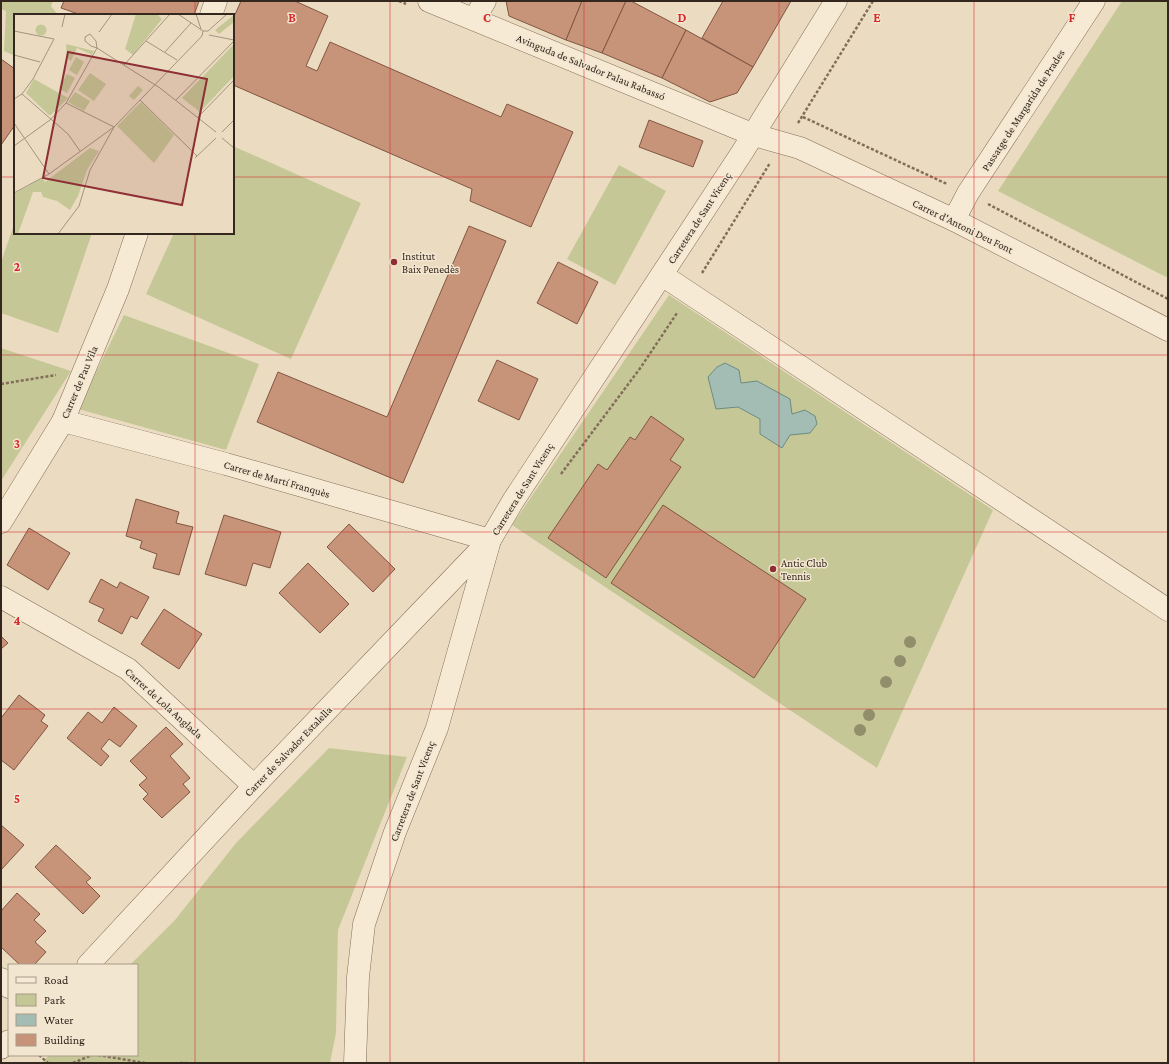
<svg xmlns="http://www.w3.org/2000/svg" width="1169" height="1064" font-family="'Crimson Pro',serif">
  <rect width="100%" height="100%" fill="#ebdcc1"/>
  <g fill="#c5c896">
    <polygon points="1,1 53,1 51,6 58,15 15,15 15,56 4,51 6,11 1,9"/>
    <polygon points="1122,1 1168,1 1168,275 1166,277 998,191"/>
    <polygon points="233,146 361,203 291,359 146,294 174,233 233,233"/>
    <polygon points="619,165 666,191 615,285 567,259"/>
    <polygon points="15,222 15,233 92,233 58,333 1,313 1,262"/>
    <polygon points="669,295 993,510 877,768 512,525"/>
    <polygon points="124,315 259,364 226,450 78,409"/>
    <polygon points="1,348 71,371 1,481"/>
    <polygon points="329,748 407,757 338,930 336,1033 330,1063 42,1063 49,1055 137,1055 137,965 130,965 175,920 236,843"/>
  </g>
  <polygon fill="#a4bdb4" stroke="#6c8b81" points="725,363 739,370 741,383 757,381 790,399 792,414 805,410 815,416 817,424 810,433 790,435 782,448 760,434 760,419 738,407 716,409 708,377 717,367"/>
  <g fill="#c7947a" stroke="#815641">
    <polygon points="64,1 199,1 194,15 81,15 61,8"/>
    <polygon points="241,1 295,1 328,16 306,66 317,71 330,42 501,117 507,104 573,132 531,227 470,201 472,189 233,85 233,19"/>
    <polygon points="506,1 582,1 566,40 509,16"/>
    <polygon points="582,1 626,1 602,53 566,40"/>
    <polygon points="626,1 631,1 686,30 662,78 602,53"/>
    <polygon points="723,1 791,1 753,67 702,38"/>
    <polygon points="686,30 753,67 737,93 710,102 662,78"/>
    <polygon points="1,59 15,69 15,125 1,145"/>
    <polygon points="649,120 703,141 693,167 639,147"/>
    <polygon points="469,226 506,241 403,483 257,422 278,372 387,417"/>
    <polygon points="558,262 598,282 577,324 537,303"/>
    <polygon points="497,360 538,379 519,420 478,401"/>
    <polygon points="651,416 684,439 670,460 681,467 606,578 548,538 598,464 607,470 630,437 635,440"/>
    <polygon points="136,499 179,512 176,523 193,527 179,575 153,568 157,554 140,548 142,541 126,536"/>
    <polygon points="663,505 806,599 754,678 611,583"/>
    <polygon points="224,515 281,532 270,568 253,563 246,586 205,574"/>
    <polygon points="349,524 395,569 373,592 327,547"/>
    <polygon points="29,528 70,553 48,590 7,565"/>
    <polygon points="308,563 349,604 320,633 279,593"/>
    <polygon points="101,579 117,588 120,582 149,597 137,619 131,616 122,634 98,621 104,609 89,602"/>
    <polygon points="164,609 202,634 179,669 141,644"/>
    <polygon points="1,636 8,643 1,649"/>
    <polygon points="19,695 45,715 41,721 48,726 14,770 1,760 1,718"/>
    <polygon points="114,707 137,726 120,747 109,739 101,749 109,756 101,766 67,738 88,712 102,723"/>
    <polygon points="166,727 183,744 170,756 190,778 183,784 190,792 162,818 143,799 148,794 139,785 147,778 130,761"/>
    <polygon points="1,825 24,845 1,870"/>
    <polygon points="56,845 91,878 86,882 100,896 83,914 35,867"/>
    <polygon points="17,893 40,914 34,920 46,931 35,942 46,952 34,965 20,965 1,947 1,911"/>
  </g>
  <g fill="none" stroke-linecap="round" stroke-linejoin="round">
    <defs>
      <g id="minor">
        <polyline points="429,1 754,135 800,148 954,220 1168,330"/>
        <polyline points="211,15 216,1"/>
        <polyline points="474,19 485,1"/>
        <polyline points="954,220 968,193 1094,1"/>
        <polyline points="662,275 1168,610"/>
        <polyline points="63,421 226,464 490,540 254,786 88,965"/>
        <polyline points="1,522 63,421 118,289 137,233"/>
        <polyline points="1,597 128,669 254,786"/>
        <polyline points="1,979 9,987"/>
        <polyline points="1,1048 9,1041"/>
        <polyline points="355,1063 358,977 364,924 395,832 437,728 490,540 513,501 743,151 836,1"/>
      </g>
    </defs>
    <use href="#minor" stroke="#836d5a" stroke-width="23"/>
    <g stroke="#836d5a" stroke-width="2.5" stroke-dasharray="3 2" stroke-linecap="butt">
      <polyline points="399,1 406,4"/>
      <polyline points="803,117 947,184"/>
      <polyline points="798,123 873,1"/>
      <polyline points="988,204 1168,299"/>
      <polyline points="702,273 770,163"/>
      <polyline points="1,384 56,375"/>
      <polyline points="561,474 641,367 677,313"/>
      <polyline points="39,1055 48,1063"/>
      <polyline points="98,1055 145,1063"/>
      <polyline points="73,1063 92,1055"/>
      <polyline points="180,1063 187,1063"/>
    </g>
    <use href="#minor" stroke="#f6ead4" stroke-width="22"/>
  </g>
  <g fill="#918e6b">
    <circle cx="910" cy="642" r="6"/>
    <circle cx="900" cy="661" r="6"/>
    <circle cx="886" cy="682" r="6"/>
    <circle cx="869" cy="715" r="6"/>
    <circle cx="860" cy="730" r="6"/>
  </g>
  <path fill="none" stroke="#d62828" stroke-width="1" stroke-opacity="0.55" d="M 195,1 L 195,15M 390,1 L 390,1063M 584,1 L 584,1063M 779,1 L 779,1063M 974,1 L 974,1063M 1,177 L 15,177M 233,177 L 1168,177M 195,233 L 195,1063M 1,355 L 1168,355M 1,532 L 1168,532M 1,709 L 1168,709M 1,887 L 1168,887"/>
  <g fill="#8e2e35" stroke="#f3e6d0" stroke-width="1.5">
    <circle cx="394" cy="262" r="4"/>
    <circle cx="773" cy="569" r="4"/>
  </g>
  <g text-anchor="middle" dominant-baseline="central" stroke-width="3" stroke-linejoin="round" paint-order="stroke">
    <g font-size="11" fill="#34271d" stroke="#f3e6d0">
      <text transform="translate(591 67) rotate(22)">Avinguda de Salvador Palau Rabassó</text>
      <text transform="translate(1023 110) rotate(-57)">Passatge de Margarida de Prades</text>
      <text transform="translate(699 218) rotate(-57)">Carretera de Sant Vicenç</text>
      <text transform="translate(963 226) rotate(26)">Carrer d'Antoni Deu Font</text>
      <text transform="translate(79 382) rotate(-67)">Carrer de Pau Vila</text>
      <text transform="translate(277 479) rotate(16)">Carrer de Martí Franquès</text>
      <text transform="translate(522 489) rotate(-58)">Carretera de Sant Vicenç</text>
      <text transform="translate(164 703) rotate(42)">Carrer de Lola Anglada</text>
      <text transform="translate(288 751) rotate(-46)">Carrer de Salvador Estalella</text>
      <text transform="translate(412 791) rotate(-69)">Carretera de Sant Vicenç</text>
    </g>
    <g font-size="11" fill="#34271d" stroke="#f3e6d0" text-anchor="start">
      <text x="402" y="256">Institut<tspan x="402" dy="13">Baix Penedès</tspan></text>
      <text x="781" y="563">Antic Club<tspan x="781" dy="13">Tennis</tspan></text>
    </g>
  </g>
  <g transform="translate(14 14)">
    <rect width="220" height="220" fill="#ebdcc1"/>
    <path d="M 122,0 L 143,0 L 148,5 L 119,41 L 111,35 ZM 220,1 L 220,8 L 205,20 L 201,16 ZM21.5 16a5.5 5.5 0 1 1 11 0a5.5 5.5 0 1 1-11 0ZM 52,30 L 80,37 L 78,41 L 63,34 L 57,47 L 53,44 ZM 220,30 L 220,62 L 186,98 L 168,84 ZM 62,43 L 70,48 L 63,61 L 55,56 ZM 76,59 L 92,70 L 80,87 L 64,76 ZM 53,60 L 61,64 L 53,79 L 45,74 ZM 20,65 L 54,84 L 37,101 L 35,101 L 12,79 ZM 124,72 L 129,76 L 120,86 L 115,82 ZM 61,78 L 76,87 L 70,97 L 54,88 ZM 127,88 L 160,121 L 140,149 L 103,112 ZM 76,134 L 85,137 L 73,156 L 64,182 L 56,196 L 43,187 L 29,183 L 27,178 L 19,178 L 4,220 L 0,220 L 0,180 L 28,164 L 31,168 Z" fill="#c5c896"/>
    <path fill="none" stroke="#a2947f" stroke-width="1" d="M 164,0 L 189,17M 182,0 L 187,15M 48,13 L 51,0M 0,17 L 40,25 L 19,65 L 8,80 L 0,85M 189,17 L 194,17 L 213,0M 85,18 L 98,0M 195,21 L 220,26M 132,27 L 163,46M 83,34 L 82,27 L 76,20 L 71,23 L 71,27 L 77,32 L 83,34 L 146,74 L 202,118M 151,38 L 177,9M 0,41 L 26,48M 110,51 L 156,0M 8,80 L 54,120 L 66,137M 126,86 L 183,142M 162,86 L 220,27M 184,103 L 220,66M 0,109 L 35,160M 208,118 L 220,106M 208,124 L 220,134M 0,132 L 36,106 L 52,89 L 83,34M 181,144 L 202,124M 0,179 L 35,160 L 100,113 L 52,89M 44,220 L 65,192 L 76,156 L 100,113 L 188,22 L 189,17"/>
    <path fill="#8e2e35" fill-opacity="0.15" stroke="#8e2e35" stroke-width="2" d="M 54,38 L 193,65 L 168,191 L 29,164 Z"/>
    <rect width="220" height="220" fill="none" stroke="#34271d" stroke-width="2"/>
  </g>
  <g font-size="13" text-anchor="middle" font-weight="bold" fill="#d62828" stroke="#f3e6d0" stroke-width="3" stroke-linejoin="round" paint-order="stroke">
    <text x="292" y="22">B</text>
    <text x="487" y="22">C</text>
    <text x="682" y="22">D</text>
    <text x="877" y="22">E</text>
    <text x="1072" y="22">F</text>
    <text x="17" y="271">2</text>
    <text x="17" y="448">3</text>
    <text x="17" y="625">4</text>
    <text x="17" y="803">5</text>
  </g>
  <rect width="1169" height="1064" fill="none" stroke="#34271d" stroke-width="4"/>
  <rect x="8" y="964" width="130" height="92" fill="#f3e6d0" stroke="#a79a88"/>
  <rect x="16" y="977" width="20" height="6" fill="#f6ead4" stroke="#a79a88"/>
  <text x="44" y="984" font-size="12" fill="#34271d">Road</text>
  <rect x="16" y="994" width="20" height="12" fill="#c5c896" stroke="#a79a88"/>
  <text x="44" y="1004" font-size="12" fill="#34271d">Park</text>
  <rect x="16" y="1014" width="20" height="12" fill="#a4bdb4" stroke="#a79a88"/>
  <text x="44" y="1024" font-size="12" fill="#34271d">Water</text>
  <rect x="16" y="1034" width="20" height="12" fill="#c7947a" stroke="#a79a88"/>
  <text x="44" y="1044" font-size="12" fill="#34271d">Building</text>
</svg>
